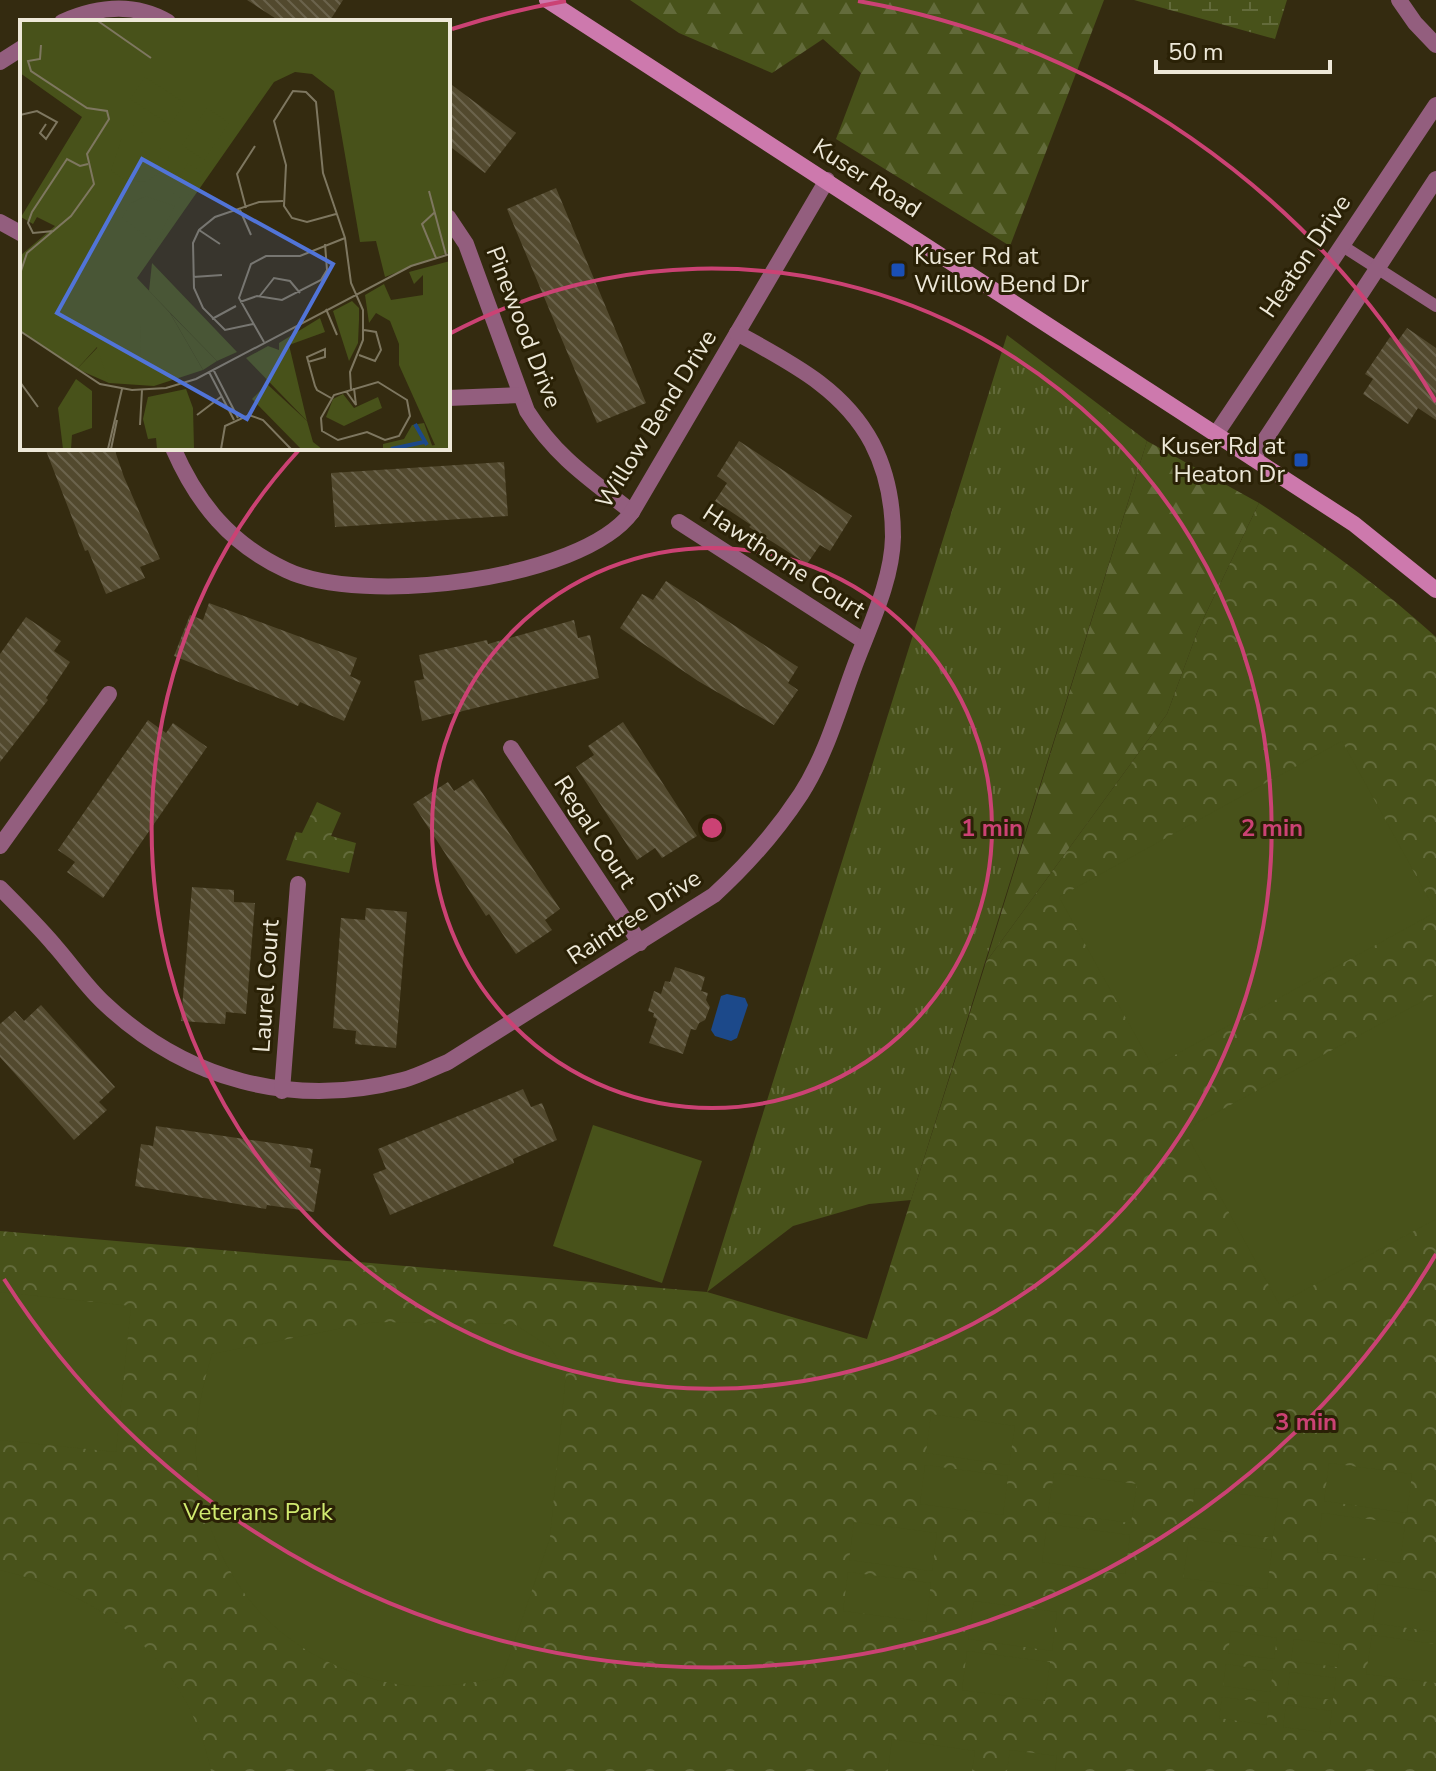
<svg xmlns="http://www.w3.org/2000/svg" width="1436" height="1771" font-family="'Nunito Sans',sans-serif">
  <defs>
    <pattern id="grass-tufts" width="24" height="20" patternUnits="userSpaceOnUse" patternTransform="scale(2)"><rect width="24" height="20" fill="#48521a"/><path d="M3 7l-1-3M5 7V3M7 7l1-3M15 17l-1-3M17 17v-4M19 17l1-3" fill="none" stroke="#636b3b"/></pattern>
    <pattern id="forest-firs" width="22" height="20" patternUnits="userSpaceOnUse" patternTransform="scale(2)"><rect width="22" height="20" fill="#48521a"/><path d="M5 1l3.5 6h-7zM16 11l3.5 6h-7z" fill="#636b3b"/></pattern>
    <pattern id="wetland-marsh" width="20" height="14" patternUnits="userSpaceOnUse" patternTransform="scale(2)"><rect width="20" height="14" fill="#48521a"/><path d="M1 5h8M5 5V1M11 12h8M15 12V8" fill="none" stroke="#636b3b"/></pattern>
    <pattern id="park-crowns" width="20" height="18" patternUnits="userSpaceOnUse" patternTransform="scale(2)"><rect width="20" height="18" fill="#48521a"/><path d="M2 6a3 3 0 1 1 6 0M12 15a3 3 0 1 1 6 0" fill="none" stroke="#636b3b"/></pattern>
    <pattern id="building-back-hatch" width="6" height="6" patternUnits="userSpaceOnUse" patternTransform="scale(2)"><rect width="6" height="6" fill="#52492e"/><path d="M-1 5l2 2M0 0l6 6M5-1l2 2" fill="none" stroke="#6b634c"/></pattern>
  </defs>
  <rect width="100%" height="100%" fill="#342b10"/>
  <polygon fill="url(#grass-tufts)" points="1007,335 1147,441 911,1200 869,1204 793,1226 707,1292"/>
  <g fill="url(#forest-firs)">
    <polygon points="630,0 1104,0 1010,246 836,139 861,73 823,39 772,73 679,33"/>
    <polygon points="1147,441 1259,503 1198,630 1167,714 986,962"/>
  </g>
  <polygon fill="url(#wetland-marsh)" points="1134,0 1287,0 1275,39"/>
  <g fill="url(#park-crowns)">
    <path d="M 1259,503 C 1322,544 1381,587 1436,637 L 1436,1771 L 0,1771 L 0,1231 L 707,1292 L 867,1339 L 986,962 L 1167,714 L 1198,630 Z"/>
    <polygon points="317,802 341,813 331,836 356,843 349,873 286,860 296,832 302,833"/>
  </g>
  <g fill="#48521a">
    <polygon points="1342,741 1436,912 1153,1067 1059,897"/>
    <polygon points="1436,994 1436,1219 1279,1304 1184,1130"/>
    <polygon points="593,1125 702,1161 662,1283 553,1246"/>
    <polygon points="0,1292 131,1306 116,1452 0,1440"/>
    <path d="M 373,1322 L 514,1324 L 550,1347 L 566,1373 L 550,1538 L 502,1677 C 474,1683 446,1687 417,1686 C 357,1683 290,1650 252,1603 C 220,1564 198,1506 196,1456 C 195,1421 202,1387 212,1354 Z"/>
    <polygon points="931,1414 1015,1426 1009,1465 926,1453"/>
    <polygon points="1329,1463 1412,1474 1407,1513 1324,1501"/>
    <polygon points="925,1465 1008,1476 1003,1515 920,1504"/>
    <polygon points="1054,1473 1137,1484 1131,1523 1048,1512"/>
    <polygon points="1195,1488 1278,1499 1273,1538 1190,1527"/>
    <polygon points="1322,1513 1405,1524 1400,1563 1317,1552"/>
    <polygon points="854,1522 937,1533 932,1571 849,1560"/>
    <polygon points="1047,1524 1130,1535 1125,1574 1042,1562"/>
    <polygon points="1189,1539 1272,1550 1267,1589 1183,1578"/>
    <path d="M 0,1570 C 105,1595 188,1661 211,1771 L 0,1771 Z"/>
    <polygon points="848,1572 931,1583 926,1622 843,1611"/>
    <polygon points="1378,1584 1436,1592 1436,1632 1373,1623"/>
    <polygon points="974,1601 1057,1612 1052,1651 968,1639"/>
    <polygon points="1231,1631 1277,1638 1274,1659 1228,1653"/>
    <polygon points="1372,1635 1436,1644 1436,1683 1366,1674"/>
    <polygon points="1294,1639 1340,1645 1337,1667 1291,1661"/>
    <polygon points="967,1651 1050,1662 1045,1701 962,1690"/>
    <polygon points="1226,1664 1273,1671 1270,1692 1223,1686"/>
    <polygon points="1290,1672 1336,1678 1333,1700 1287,1694"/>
    <polygon points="1222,1697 1269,1703 1266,1725 1219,1718"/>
    <polygon points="1286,1705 1332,1711 1329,1733 1283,1727"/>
    <polygon points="892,1739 975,1751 972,1771 888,1771"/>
    <polygon points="1010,1750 1057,1756 1055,1771 1007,1771"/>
  </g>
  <polygon fill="#1c498a" points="727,994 745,998 748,1005 737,1038 731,1041 715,1036 711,1030 721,996"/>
  <g fill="url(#building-back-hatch)">
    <polygon points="247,0 343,0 329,22 281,22"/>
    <polygon points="448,82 516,133 485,173 448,145"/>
    <polygon points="556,188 646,403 597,423 507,209"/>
    <polygon points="1407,328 1436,348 1436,420 1418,408 1408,424 1363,394 1373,379 1365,374 1390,337 1397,342"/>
    <polygon points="739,441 852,516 830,551 820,545 807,564 749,527 751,525 715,501 727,483 717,476"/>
    <polygon points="45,448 114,448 124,477 160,559 140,567 145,578 106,594 88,550 85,551"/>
    <polygon points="504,462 508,516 335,527 331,473"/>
    <polygon points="666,581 798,667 788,683 798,690 774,725 698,681 620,628 642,594 653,600"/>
    <polygon points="209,603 357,658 350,676 361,681 344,721 300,702 298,706 174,656 190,615 203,620"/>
    <polygon points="26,617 61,641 54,651 70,662 46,698 48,700 0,762 0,654"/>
    <polygon points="574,620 578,638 590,635 599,678 422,721 414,681 424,679 419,655 487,640 488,644"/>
    <polygon points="148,720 166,733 173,723 207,747 103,898 67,872 75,862 58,850"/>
    <polygon points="623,722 697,836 662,858 655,848 637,860 576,767 594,755 588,746"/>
    <polygon points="473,779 560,909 545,920 552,930 516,954 489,914 486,916 413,804 448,782 454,791"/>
    <polygon points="192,887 234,890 234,902 255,903 246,1014 226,1012 225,1024 181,1021"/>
    <polygon points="366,908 407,912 396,1048 355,1044 356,1031 333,1028 341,918 365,920"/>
    <polygon points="675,967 705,977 701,991 708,993 706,1000 710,1007 705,1020 699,1023 696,1030 691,1029 683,1054 649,1043 657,1019 653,1017 654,1013 648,1011 654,991 661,994 665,981 670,982"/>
    <polygon points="41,1005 115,1087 99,1102 107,1110 74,1140 0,1057 0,1024 15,1011 24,1021"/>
    <polygon points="523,1089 531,1107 542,1103 557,1140 513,1159 514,1163 390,1215 373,1174 386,1169 378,1149"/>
    <polygon points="156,1126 313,1149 310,1167 321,1169 314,1212 267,1205 266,1209 135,1186 141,1144 153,1146"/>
  </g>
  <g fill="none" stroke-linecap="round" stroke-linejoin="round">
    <polyline stroke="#935e7e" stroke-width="12" points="1341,245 1436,306"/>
    <g stroke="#935e7e" stroke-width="16">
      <polyline points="1399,0 1415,23 1436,45"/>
      <path d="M 62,22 C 96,7 134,2 168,22"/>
      <polyline points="0,62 22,48"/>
      <path d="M 448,217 L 466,244 L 527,411 C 556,457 590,479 632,512"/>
      <polyline points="0,222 22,234"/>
      <polyline points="448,398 520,395"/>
      <polyline points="1216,434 1436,105"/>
      <path d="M 173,448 C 197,503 230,544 286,570 C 361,606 581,581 632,512 L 827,180"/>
      <polyline points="1253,458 1436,179"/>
      <polyline points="679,522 864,641"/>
      <polyline points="511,748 640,943"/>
      <polyline points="0,846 109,694"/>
      <path d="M 0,888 C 19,907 38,926 55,946 C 71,964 85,985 103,1002 C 185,1080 292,1109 403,1080 C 418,1076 433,1068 448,1062 L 714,895 C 747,865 776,832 801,794 C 826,755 839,708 855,665 C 870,625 892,581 893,537 C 893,505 887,472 872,443 C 843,388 789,362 737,333"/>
      <polyline points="282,1091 298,884"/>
    </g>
    <polyline stroke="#cd79ad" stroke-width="16" points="547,0 1354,524 1436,590"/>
  </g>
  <g fill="none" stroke="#cb4274" stroke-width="4">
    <circle cx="712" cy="828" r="280"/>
    <path d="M449 334A560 560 0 1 1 299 450"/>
    <path d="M1436 1254A840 840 0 0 1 4 1279M452 29A840 840 0 0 1 566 1M858 1A840 840 0 0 1 1436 402"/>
  </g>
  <g fill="#1a4fb4" stroke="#2a2106" stroke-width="3">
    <rect x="890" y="262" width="16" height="16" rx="4"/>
    <rect x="1293" y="452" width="16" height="16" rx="4"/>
  </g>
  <g text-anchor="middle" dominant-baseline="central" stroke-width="6" stroke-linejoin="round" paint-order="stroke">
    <g font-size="24" fill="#ede8d8" stroke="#2a2106">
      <text transform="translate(867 178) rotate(33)">Kuser Road</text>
      <text transform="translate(1305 256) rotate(-56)">Heaton Drive</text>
      <text transform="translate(524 327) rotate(69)">Pinewood Drive</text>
      <text transform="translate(656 419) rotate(-58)">Willow Bend Drive</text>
      <text transform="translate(784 561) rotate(33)">Hawthorne Court</text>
      <text transform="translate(595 832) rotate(57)">Regal Court</text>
      <text transform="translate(634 917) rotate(-33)">Raintree Drive</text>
      <text transform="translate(266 986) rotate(-86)">Laurel Court</text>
    </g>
    <g font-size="24" fill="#ede8d8" stroke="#2a2106" text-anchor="start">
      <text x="914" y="256">Kuser Rd at<tspan x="914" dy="28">Willow Bend Dr</tspan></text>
      <text x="1285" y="446" text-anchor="end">Kuser Rd at<tspan x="1285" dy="28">Heaton Dr</tspan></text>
    </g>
    <g font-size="24" fill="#d1ea70" stroke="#2a2106">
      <text x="258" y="1512">Veterans Park</text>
    </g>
  </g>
  <g transform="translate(20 20)">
    <rect width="430" height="430" fill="#342b10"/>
    <path d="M 132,243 L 217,332 L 197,341 L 129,271 ZM 404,403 L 413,428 L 363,429 L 363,424 L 384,419 L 392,405 Z" fill="#48521a"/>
    <path d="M 430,241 L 430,429 L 395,429 L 415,425 L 379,345 L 379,324 L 370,301 L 356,293 L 349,303 L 345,275 L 364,264 L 371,280 L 403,275 L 403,255 L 394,264 L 389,252 ZM 332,281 L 339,288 L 339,300 L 338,323 L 329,341 L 313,291 ZM 150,293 L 197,341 L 183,350 ZM 300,298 L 305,312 L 269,325 L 287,401 L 226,338 L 248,326 L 259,330 L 259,323 ZM 78,327 L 90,360 L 89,363 L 57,349 ZM 56,359 L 72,371 L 72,408 L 52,415 L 51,429 L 43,429 L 38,388 Z" fill="#48521a"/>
    <path d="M 247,364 L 287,401 L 293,422 L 302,429 L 281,429 L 232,379 ZM 166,369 L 173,388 L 174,429 L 137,429 L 136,418 L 128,419 L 123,399 L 128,377 Z" fill="#48521a"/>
    <path d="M 0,1 L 430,1 L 430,232 L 365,257 L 356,221 L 340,222 L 314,71 L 292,54 L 275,52 L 254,62 L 117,258 L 150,293 L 183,350 L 134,366 L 89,363 L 77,327 L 57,349 L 0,311 L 0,236 L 35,206 L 17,197 L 13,204 L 1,197 L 62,97 L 0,53 ZM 323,374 L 334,388 L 358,377 L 362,388 L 324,406 L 306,397 L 313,379 Z" fill="#48521a"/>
    <path d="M 125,57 L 165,83 L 150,105 L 110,79 ZM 187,88 L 209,103 L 184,140 L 162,125 ZM 114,105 L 149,136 L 145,149 L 126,162 L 105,160 L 91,151 L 101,120 ZM 168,143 L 183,154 L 164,181 L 150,170 ZM 125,176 L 155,186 L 135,223 L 102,198 L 110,184 ZM 96,304 L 121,304 L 120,344 L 96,344 ZM 129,305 L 153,305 L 153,344 L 129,344 Z" fill="#48521a"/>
    <path fill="none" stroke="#1c498a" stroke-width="4" d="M 395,404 L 407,425M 371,429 L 404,422"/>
    <path fill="none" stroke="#7e7760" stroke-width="2" d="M 78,1 L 131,38M 0,95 L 17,91 L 37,102 L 26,119 L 20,113 L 26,104M 409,171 L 426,235M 226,188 L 217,154 L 235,126M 220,190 L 231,215M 415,192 L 402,204 L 416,238M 316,194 L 287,202 L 272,198 L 264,186 L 266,145 L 254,101 L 273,71 L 286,72 L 296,82 L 303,153 L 325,218 L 331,263 L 343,290 L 343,320 L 330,352 L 331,369M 179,210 L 200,224M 34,211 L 13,213 L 8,203 L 12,192 L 47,139 L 60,146 L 68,144M 0,254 L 7,233 L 51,196 L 74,164 L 67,134 L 89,99 L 87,91 L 67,88 L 11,51 L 8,41 L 20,39 L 21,25M 173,257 L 202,255M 239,277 L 254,258 L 270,261 L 280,273M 220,282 L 237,276 L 262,280 L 301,260 L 307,250 L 305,224M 306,289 L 317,315M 192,299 L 216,286M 233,304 L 205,310 L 183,288 L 174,268 L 173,223 L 179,210 L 195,197 L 239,182 L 263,181M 0,311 L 80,364 L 112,370 L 146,368 L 176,359 L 391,246 L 430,234M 244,322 L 219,278 L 231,244 L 246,236 L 280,236 L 325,218M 339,335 L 355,341 L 361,330 L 356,312 L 344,310M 288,342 L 305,337 L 305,329 L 287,337 L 295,366 L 297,370 L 311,378M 193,349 L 218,398M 189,352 L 214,400M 0,362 L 18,387M 358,362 L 387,380 L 390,396 L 379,416 L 365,420 L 347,412 L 318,420 L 302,411 L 301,398 L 314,375 ZM 326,371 L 336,385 L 334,368M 177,395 L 202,376M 120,405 L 122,370M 88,429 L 102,369M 91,429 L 97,400M 201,429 L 205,406 L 229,395 L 243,400 L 271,429"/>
    <path fill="#5174d8" fill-opacity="0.15" stroke="#5174d8" stroke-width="4" d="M 122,139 L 313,244 L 227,399 L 37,293 Z"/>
    <rect width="430" height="430" fill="none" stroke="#ede8d8" stroke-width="4"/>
  </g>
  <circle cx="712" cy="828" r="12" fill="#cb4274" stroke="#2a2106" stroke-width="4"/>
  <g font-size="24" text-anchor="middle" font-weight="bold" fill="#cb4274" stroke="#2a2106" stroke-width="6" stroke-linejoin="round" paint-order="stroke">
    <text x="992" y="836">1 min</text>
    <text x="1272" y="836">2 min</text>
    <text x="1306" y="1430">3 min</text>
  </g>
  <path d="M1156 60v12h174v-12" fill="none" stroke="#ede8d8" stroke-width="4"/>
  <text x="1168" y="60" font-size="24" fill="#ede8d8" stroke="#2a2106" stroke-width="6" paint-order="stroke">50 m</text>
</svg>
